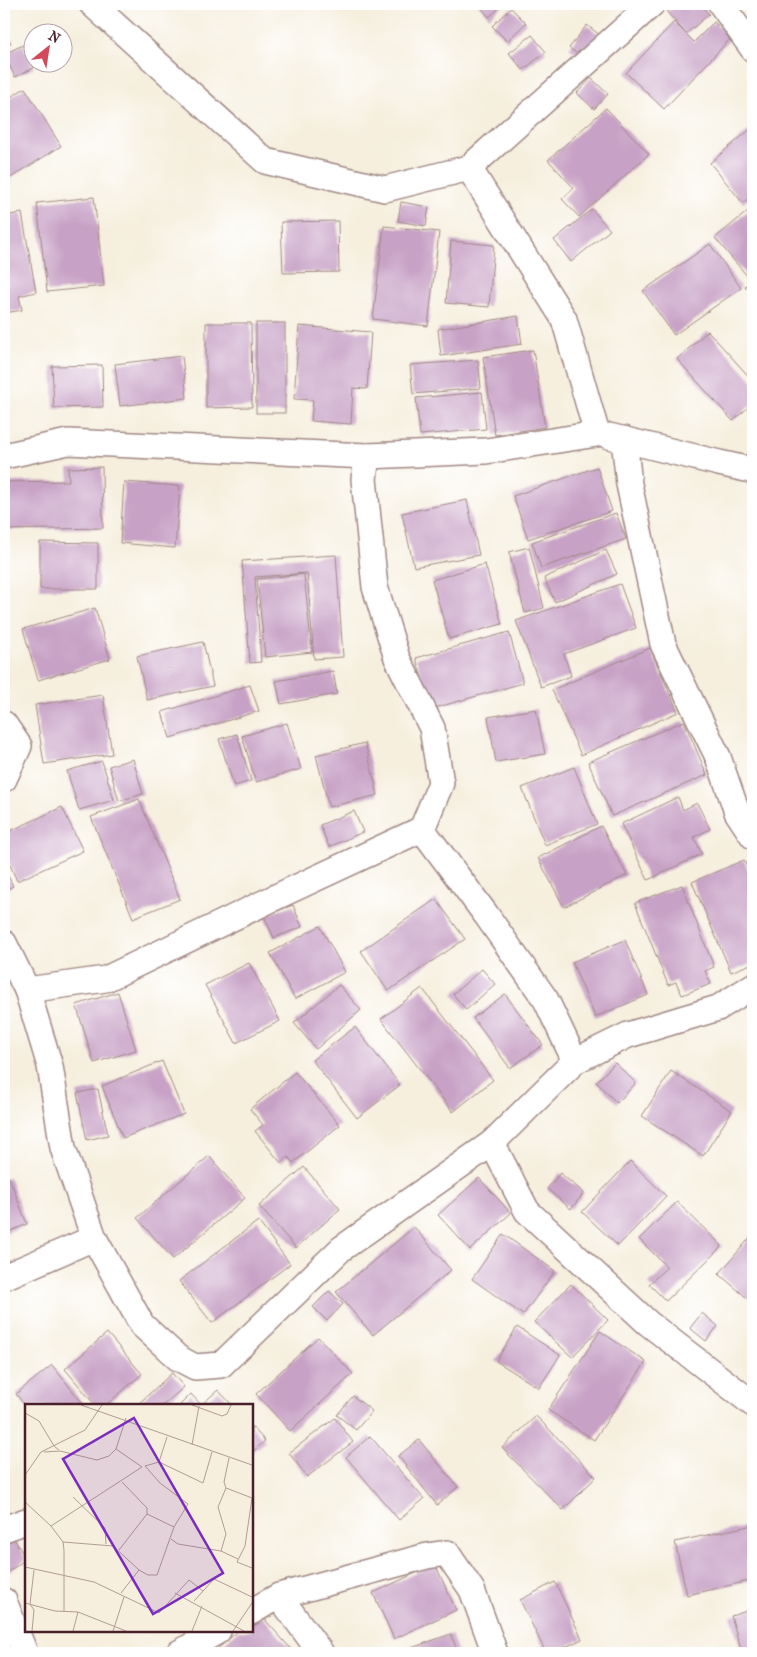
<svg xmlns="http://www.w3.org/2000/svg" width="757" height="1657" font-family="'IM FELL French Canon',serif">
  <rect width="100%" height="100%" fill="#fff"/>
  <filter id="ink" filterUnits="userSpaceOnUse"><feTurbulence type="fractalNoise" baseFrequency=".02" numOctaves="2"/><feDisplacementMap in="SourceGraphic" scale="10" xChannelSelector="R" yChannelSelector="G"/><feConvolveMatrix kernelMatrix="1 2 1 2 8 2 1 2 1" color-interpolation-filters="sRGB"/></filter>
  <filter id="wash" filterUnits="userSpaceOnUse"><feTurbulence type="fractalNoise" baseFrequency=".0096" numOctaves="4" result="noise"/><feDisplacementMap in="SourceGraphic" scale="20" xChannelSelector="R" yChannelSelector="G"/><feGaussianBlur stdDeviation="1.12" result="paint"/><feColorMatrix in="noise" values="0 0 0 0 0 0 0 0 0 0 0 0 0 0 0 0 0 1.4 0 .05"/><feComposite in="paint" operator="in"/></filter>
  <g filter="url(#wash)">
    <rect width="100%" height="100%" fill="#f6efde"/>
    <g id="blocks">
      <g fill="#c8a2c6">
        <polygon points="478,4 504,4 489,17"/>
        <polygon points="677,4 700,4 709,14 686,34 667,12"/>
        <polygon points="511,8 526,23 507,41 492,26"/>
        <polygon points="674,22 694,42 714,22 731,38 664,109 626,73"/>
        <polygon points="587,25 601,36 583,58 569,48"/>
        <polygon points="4,29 11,43 4,46"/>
        <polygon points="532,35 546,52 523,70 509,53"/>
        <polygon points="23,45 34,68 15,77 4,54"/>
        <polygon points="591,78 608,94 594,109 577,93"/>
        <polygon points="25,88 61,146 4,182 4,101"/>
        <polygon points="606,108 649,154 579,217 562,199 574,188 548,160"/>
        <polygon points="753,127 753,195 743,203 710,163"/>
        <polygon points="94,197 104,286 47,292 37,203"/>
        <polygon points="401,202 429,207 426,226 398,221"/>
        <polygon points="753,207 753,273 748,277 715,238"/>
        <polygon points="592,209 610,230 571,262 554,240"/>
        <polygon points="22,213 36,292 19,296 22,310 5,313 4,216"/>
        <polygon points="338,221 339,272 283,273 281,222"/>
        <polygon points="384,226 439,232 428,326 373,319"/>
        <polygon points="451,241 494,245 489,307 446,303"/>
        <polygon points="710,244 741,288 674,335 643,291"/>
        <polygon points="753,280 753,297 745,286"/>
        <polygon points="518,316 522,344 441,356 438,329"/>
        <polygon points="206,323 251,323 252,407 206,408"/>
        <rect x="256" y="323" width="29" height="90"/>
        <polygon points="299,326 371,332 367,389 353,388 351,424 311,421 313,400 294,399"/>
        <polygon points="708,331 753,381 753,403 733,421 677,359"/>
        <polygon points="533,350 545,427 495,435 483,357"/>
        <polygon points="182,356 187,398 120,406 115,364"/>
        <polygon points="478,360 481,388 413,394 410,365"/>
        <polygon points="102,365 103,407 54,408 52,366"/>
        <polygon points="482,392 486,429 420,435 416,398"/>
        <polygon points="102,467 103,528 4,530 4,482 69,481 68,468"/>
        <polygon points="597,467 612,511 528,539 513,496"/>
        <polygon points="124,482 180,486 175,548 120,543"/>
        <polygon points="467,500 479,555 414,567 402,513"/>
        <polygon points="616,513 626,539 541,568 532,542"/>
        <polygon points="40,542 98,543 98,589 40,589"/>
        <polygon points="529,547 544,608 525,613 509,552"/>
        <polygon points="606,550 617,574 555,602 544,578"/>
        <polygon points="336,555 343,657 314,659 307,573 255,577 261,662 250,663 242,561"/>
        <polygon points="485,564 502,624 449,639 432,580"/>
        <polygon points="304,574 312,652 265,657 257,579"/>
        <polygon points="620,584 636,628 564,654 571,676 541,687 516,621"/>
        <polygon points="95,608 110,659 38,680 23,629"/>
        <polygon points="509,632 523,683 431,709 416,658"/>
        <polygon points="203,642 213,686 147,700 137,656"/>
        <polygon points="650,648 678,712 581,755 552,690"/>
        <polygon points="333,671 337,694 281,704 276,681"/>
        <polygon points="250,685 259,711 170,738 162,712"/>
        <polygon points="103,695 112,754 44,764 35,705"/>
        <polygon points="536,709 545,754 496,762 488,717"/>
        <polygon points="684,721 707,775 612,816 588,762"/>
        <polygon points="287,723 301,769 256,782 242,736"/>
        <polygon points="237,734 251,781 234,786 219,739"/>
        <polygon points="365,743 378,795 329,807 316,755"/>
        <polygon points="133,759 143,794 119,801 109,766"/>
        <polygon points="102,761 114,800 79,810 67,771"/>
        <polygon points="574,767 597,824 545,845 522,788"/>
        <polygon points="678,797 683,810 697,803 710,829 694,837 702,854 648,880 621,824"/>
        <polygon points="139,799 180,899 133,918 91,817"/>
        <polygon points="62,807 83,851 17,881 4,851 4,834"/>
        <polygon points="354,811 363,832 329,847 320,825"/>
        <polygon points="601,826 627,875 564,907 538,858"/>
        <polygon points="744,860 753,881 753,963 731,972 692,882"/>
        <polygon points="4,868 13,886 4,891"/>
        <polygon points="682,885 714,967 705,971 711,984 682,995 676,982 668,985 635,903"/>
        <polygon points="436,899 465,939 388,991 361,951"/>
        <polygon points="293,905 302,927 274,938 264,916"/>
        <polygon points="320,926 345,972 295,999 270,953"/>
        <polygon points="625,940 648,995 595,1017 572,962"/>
        <polygon points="249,963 280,1021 236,1043 205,985"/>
        <polygon points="482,969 495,984 466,1010 453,994"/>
        <polygon points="339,985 361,1010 316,1049 294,1023"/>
        <polygon points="422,988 493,1080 453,1112 381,1019"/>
        <polygon points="118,992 136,1050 94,1063 76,1005"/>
        <polygon points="505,994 543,1045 510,1068 473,1018"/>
        <polygon points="355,1027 400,1085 357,1118 312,1060"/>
        <polygon points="162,1061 184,1114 123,1138 102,1086"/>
        <polygon points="615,1063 636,1083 617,1103 596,1082"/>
        <polygon points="671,1071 732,1111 703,1156 642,1116"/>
        <polygon points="295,1072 340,1125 293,1163 288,1157 281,1163 255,1131 263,1125 250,1109"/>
        <polygon points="98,1089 108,1135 87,1140 77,1093"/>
        <polygon points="209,1156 245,1198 173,1259 137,1218"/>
        <polygon points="630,1161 666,1196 618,1246 582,1212"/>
        <polygon points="304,1167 340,1209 296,1248 259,1206"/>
        <polygon points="560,1173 584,1193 571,1209 547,1189"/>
        <polygon points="9,1177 27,1224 4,1234 4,1179"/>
        <polygon points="479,1178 511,1213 470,1250 438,1215"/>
        <polygon points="677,1202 722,1246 666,1301 649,1284 667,1267 639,1239"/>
        <polygon points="258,1221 290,1264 212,1323 179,1281"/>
        <polygon points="414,1227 451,1270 373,1335 336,1292"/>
        <polygon points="503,1234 555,1271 523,1315 472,1279"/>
        <polygon points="753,1234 753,1303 719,1274"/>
        <polygon points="571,1284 608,1320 572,1357 534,1322"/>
        <polygon points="329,1291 343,1304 327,1321 313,1307"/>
        <polygon points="702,1313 718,1326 706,1341 690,1328"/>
        <polygon points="517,1327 560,1355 539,1388 496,1361"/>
        <polygon points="600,1331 646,1362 594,1440 548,1410"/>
        <polygon points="107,1333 142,1374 105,1406 96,1406 65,1369"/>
        <polygon points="318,1337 353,1374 290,1431 256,1394"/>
        <polygon points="52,1365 85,1406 25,1406 16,1394"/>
        <polygon points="172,1373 184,1387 162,1406 136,1406"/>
        <polygon points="218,1390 233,1406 179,1406 191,1394 201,1405"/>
        <polygon points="353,1396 372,1411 356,1430 337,1415"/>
        <polygon points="536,1416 596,1477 563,1510 502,1448"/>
        <polygon points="335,1418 353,1442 307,1477 289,1453"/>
        <polygon points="251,1426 265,1441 251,1453"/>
        <polygon points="370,1436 424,1499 399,1520 346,1457"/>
        <polygon points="419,1440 458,1487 437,1505 398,1456"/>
        <polygon points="753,1525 753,1580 687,1595 675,1542"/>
        <polygon points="13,1537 26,1559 5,1574 4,1544"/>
        <polygon points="435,1564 456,1610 394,1639 373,1593"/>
        <polygon points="555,1582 582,1639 553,1653 546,1653 520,1600"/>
        <polygon points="753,1609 753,1653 742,1653 731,1616"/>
        <polygon points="259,1613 292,1650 289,1653 213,1653 238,1631 251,1631 251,1619"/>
        <polygon points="451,1634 458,1653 397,1653"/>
      </g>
    </g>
  </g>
  <g filter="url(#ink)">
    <use href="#blocks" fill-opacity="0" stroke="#a08784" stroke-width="1"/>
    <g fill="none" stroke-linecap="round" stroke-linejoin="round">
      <defs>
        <g id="minor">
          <polyline points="92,4 265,161 385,189 469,168"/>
          <polyline points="721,4 753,49"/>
          <polyline points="609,436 719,463 751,470 753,467"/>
          <polyline points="624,439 629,484 663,644 718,757 737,812 753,836"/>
          <polyline points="4,456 68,442 367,456 486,451 597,434 564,319 469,168 652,4"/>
          <polyline points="4,724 19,746 4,779"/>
          <polyline points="422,829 487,916 546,1000 575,1061"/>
          <polyline points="4,943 27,990 50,1066 63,1148 94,1238 142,1325 178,1358 195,1367 221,1365 341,1249 492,1143 575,1061 628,1035 718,1008 753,986"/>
          <polyline points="27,990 106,979 278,896 422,829 441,783 432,728 397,658 375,587 364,479 367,456"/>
          <polyline points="492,1143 527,1211 648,1323 753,1404"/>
          <polyline points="4,1277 94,1238"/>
          <polyline points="4,1529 26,1521"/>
          <polyline points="279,1596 321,1653"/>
          <polyline points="4,1601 25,1653"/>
          <polyline points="251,1612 279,1596 427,1556 447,1553 472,1590 495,1653"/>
          <polyline points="179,1653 218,1631"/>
        </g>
      </defs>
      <use href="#minor" stroke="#a08784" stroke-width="28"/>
      <use href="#minor" stroke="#fff" stroke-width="25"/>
    </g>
  </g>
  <g transform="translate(25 1404)">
    <rect width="228" height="228" fill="#f6efde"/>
    <path fill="none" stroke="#b19c96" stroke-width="1" d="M 56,1 L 227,61M 167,1 L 197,12 L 202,10 L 206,1M 0,9 L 14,17 L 29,42 L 34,46M 167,41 L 174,2M 19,48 L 35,47 L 72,56 L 84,52 L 91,45M 204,54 L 199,78 L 201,84 L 227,94M 134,58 L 178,79 L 187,48M 120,62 L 134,58 L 142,33M 0,71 L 16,48 L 60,26 L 77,1M 97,78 L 122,104 L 122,110M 48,93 L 80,124 L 81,140M 227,94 L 220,142 L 212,158 L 227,164M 0,98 L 26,122 L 117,63 L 91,45 L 101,14M 122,110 L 149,123M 26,122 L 38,138 L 39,146 L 39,207M 146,135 L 153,140 L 196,147 L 213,155M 38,138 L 88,142 L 114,166 L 123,171 L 132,171 L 149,123 L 163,100 L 135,79 L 120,62M 94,146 L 122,110M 196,147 L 201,130 L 193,103 L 201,84M 0,163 L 69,178 L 134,209 L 164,176 L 178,187M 96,189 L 114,166M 150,189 L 219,227M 169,197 L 189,175 L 227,193M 0,199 L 30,207 L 53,208 L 101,227M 7,227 L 9,206 L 5,200 L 9,166M 48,227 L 53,208M 88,227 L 99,193M 167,227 L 177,202M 208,227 L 227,199"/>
    <path fill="#7b2cbf" fill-opacity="0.15" stroke="#7b2cbf" stroke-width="2.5" d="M 109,14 L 198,169 L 128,210 L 38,55 Z"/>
    <rect width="228" height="228" fill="none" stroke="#4a1f2b" stroke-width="2.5"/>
  </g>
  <rect width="757" height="1657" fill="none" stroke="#fff" stroke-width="20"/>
  <g transform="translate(48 48) rotate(30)"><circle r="24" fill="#ffffff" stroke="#b7a5aa"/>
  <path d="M0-4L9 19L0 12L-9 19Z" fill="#d1495b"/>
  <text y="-8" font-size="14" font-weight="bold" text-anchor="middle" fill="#4a1f2b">N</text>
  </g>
</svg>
